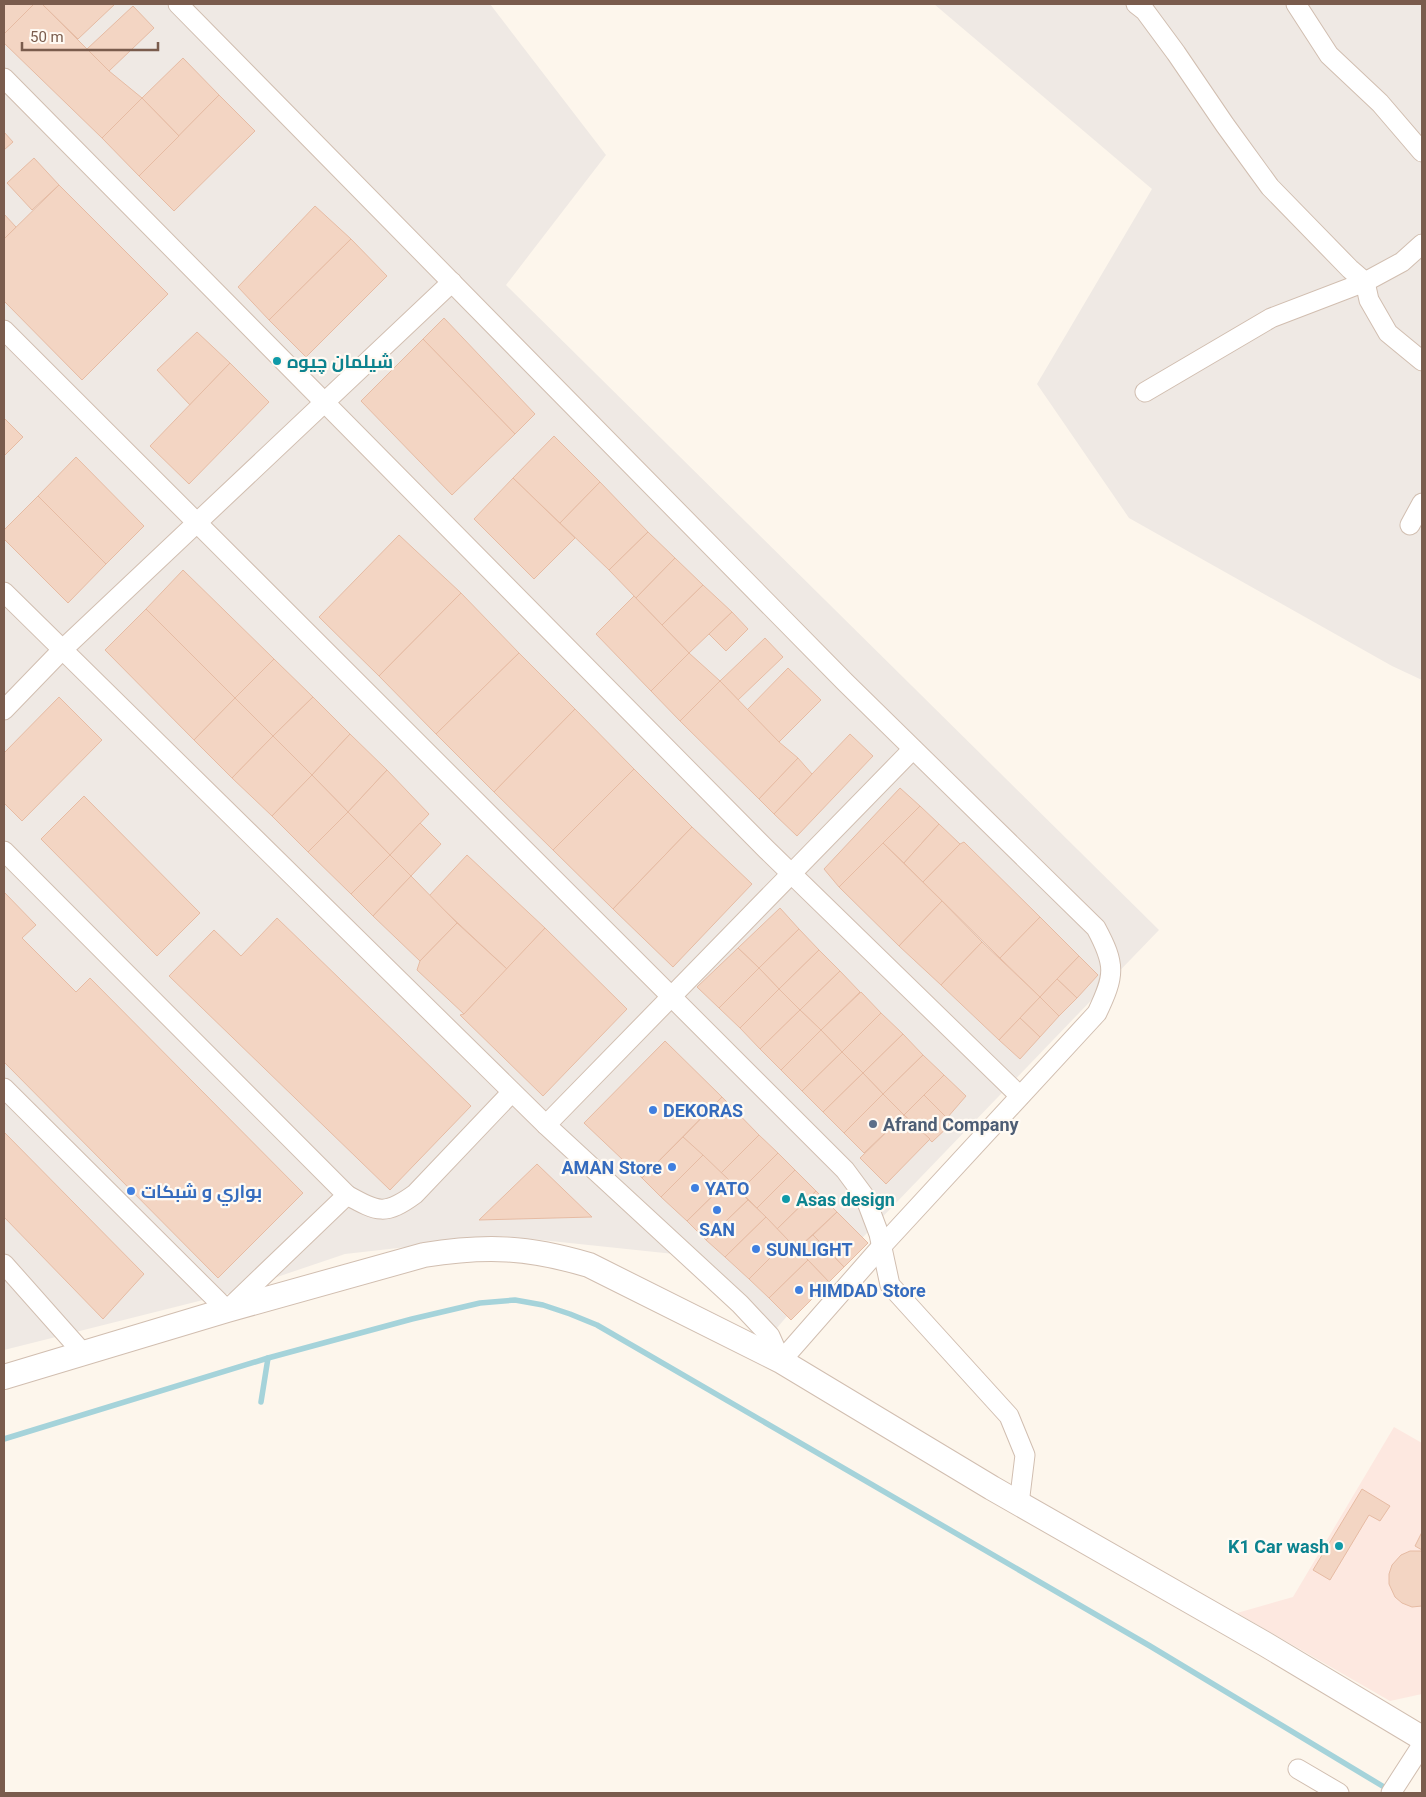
<svg xmlns="http://www.w3.org/2000/svg" width="1426" height="1797" font-family="Roboto,Cairo,sans-serif">
  <rect width="100%" height="100%" fill="#fdf6ec"/>
  <polygon fill="#fde8e0" points="1394,1427 1422,1443 1422,1694 1390,1701 1237,1613 1293,1597"/>
  <g fill="#efe9e4">
    <polygon points="4,4 490,4 606,155 506,285 1159,930 788,1315 770,1336 674,1254 504,1236 345,1254 227,1294 4,1350"/>
    <polygon points="934,4 1422,4 1422,680 1392,666 1129,518 1037,384 1152,189"/>
  </g>
  <g fill="none" stroke-linecap="round" stroke-linejoin="round">
    <g stroke="#a5d3da" stroke-width="5.5">
      <polyline points="261,1402 268,1358"/>
      <polyline points="4,1439 268,1358 412,1319 480,1303 515,1300 543,1305 570,1314 597,1325 1150,1646 1389,1790"/>
    </g>
  </g>
  <g fill="#f3d5c3" stroke="#e6bba3">
    <polygon points="4,4 34,4 4,34"/>
    <polygon points="34,4 42,4 109,71 142,98 102,138 4,43 4,34"/>
    <polygon points="42,4 115,4 78,39"/>
    <polygon points="133,6 154,28 109,71 87,49"/>
    <polygon points="183,58 219,95 179,136 142,98"/>
    <polygon points="219,95 255,131 174,211 139,176"/>
    <polygon points="142,98 179,136 139,176 102,138"/>
    <polygon points="4,132 13,142 4,150"/>
    <polygon points="34,158 59,185 32,210 7,183"/>
    <polygon points="59,185 168,294 82,380 4,301 4,239"/>
    <polygon points="315,206 351,239 269,320 238,287"/>
    <polygon points="4,214 16,227 4,239"/>
    <polygon points="351,239 387,276 306,357 269,320"/>
    <polygon points="444,318 535,414 515,434 423,339"/>
    <polygon points="197,332 230,363 190,405 157,370"/>
    <polygon points="423,339 515,434 452,495 361,401"/>
    <polygon points="230,363 269,402 189,484 150,446"/>
    <polygon points="4,418 23,437 4,456"/>
    <polygon points="554,436 600,482 560,523 513,478"/>
    <polygon points="76,457 144,526 106,564 38,496"/>
    <polygon points="513,478 575,538 534,579 474,519"/>
    <polygon points="600,482 648,532 609,570 560,523"/>
    <polygon points="38,496 106,564 68,603 4,539 4,530"/>
    <polygon points="648,532 675,558 636,598 609,570"/>
    <polygon points="399,535 461,593 379,676 319,617"/>
    <polygon points="675,558 703,585 662,625 636,598"/>
    <polygon points="183,570 274,659 235,698 146,609"/>
    <polygon points="703,585 732,612 689,653 662,625"/>
    <polygon points="461,593 519,653 436,734 379,676"/>
    <polygon points="634,596 689,653 651,691 596,634"/>
    <polygon points="146,609 235,698 194,740 105,650"/>
    <polygon points="732,612 748,629 726,651 709,634"/>
    <polygon points="765,638 783,657 738,700 720,681"/>
    <polygon points="519,653 575,709 494,792 436,734"/>
    <polygon points="689,653 720,681 680,721 651,691"/>
    <polygon points="274,659 313,697 273,736 235,698"/>
    <polygon points="788,668 821,700 779,742 747,710"/>
    <polygon points="720,681 779,742 798,758 759,799 680,721"/>
    <polygon points="59,697 102,740 22,821 4,803 4,753"/>
    <polygon points="313,697 350,734 312,775 273,736"/>
    <polygon points="235,698 273,736 232,778 194,740"/>
    <polygon points="575,709 634,769 553,850 494,792"/>
    <polygon points="350,734 387,770 348,812 312,775"/>
    <polygon points="850,734 873,756 797,836 774,814"/>
    <polygon points="273,736 312,775 272,816 232,778"/>
    <polygon points="798,758 812,774 774,814 759,799"/>
    <polygon points="634,769 692,827 613,909 553,850"/>
    <polygon points="387,770 429,814 390,855 348,812"/>
    <polygon points="312,775 348,812 308,852 272,816"/>
    <polygon points="900,788 920,806 839,887 824,869"/>
    <polygon points="84,796 200,913 157,956 41,839"/>
    <polygon points="920,806 939,824 904,863 883,843"/>
    <polygon points="348,812 390,855 351,894 308,852"/>
    <polygon points="420,823 441,844 411,876 390,855"/>
    <polygon points="939,824 960,844 923,882 904,863"/>
    <polygon points="692,827 752,884 673,967 613,909"/>
    <polygon points="964,842 1040,917 1000,958 923,882 960,844"/>
    <polygon points="883,843 942,901 899,946 839,887"/>
    <polygon points="390,855 411,876 373,916 351,894"/>
    <polygon points="467,855 545,928 507,969 429,896"/>
    <polygon points="411,876 457,923 420,961 373,916"/>
    <polygon points="4,892 36,925 22,938 76,992 90,978 303,1193 218,1278 4,1062"/>
    <polygon points="942,901 982,942 941,985 899,946"/>
    <polygon points="780,908 799,929 759,968 738,948"/>
    <polygon points="1040,917 1079,956 1040,997 1000,958"/>
    <polygon points="277,918 471,1106 390,1190 169,976 214,930 241,956"/>
    <polygon points="457,923 507,969 464,1014 417,970 420,961"/>
    <polygon points="545,928 627,1009 543,1096 460,1015 464,1014"/>
    <polygon points="799,929 819,950 779,989 759,968"/>
    <polygon points="982,942 1040,997 999,1040 941,985"/>
    <polygon points="738,948 759,968 719,1008 697,987"/>
    <polygon points="819,950 840,971 800,1010 779,989"/>
    <polygon points="1079,956 1098,975 1077,998 1057,979"/>
    <polygon points="759,968 779,989 740,1028 719,1008"/>
    <polygon points="840,971 860,992 821,1030 800,1010"/>
    <polygon points="1057,979 1077,998 1059,1016 1040,997"/>
    <polygon points="779,989 800,1010 760,1049 740,1028"/>
    <polygon points="861,992 881,1013 842,1052 821,1030"/>
    <polygon points="1040,997 1059,1016 1040,1037 1020,1018"/>
    <polygon points="800,1010 821,1030 781,1070 760,1049"/>
    <polygon points="881,1013 903,1034 863,1073 842,1052"/>
    <polygon points="1020,1018 1040,1037 1020,1059 999,1040"/>
    <polygon points="821,1030 842,1052 802,1091 781,1070"/>
    <polygon points="903,1034 923,1055 883,1094 863,1073"/>
    <polygon points="665,1041 722,1097 642,1178 584,1123"/>
    <polygon points="842,1052 863,1073 823,1112 802,1091"/>
    <polygon points="923,1055 944,1075 904,1115 883,1094"/>
    <polygon points="863,1073 883,1094 844,1133 823,1112"/>
    <polygon points="944,1075 966,1096 947,1118 924,1095"/>
    <polygon points="883,1094 904,1115 864,1153 844,1133"/>
    <polygon points="924,1095 952,1123 932,1142 904,1115"/>
    <polygon points="722,1097 759,1135 721,1173 683,1137"/>
    <polygon points="904,1115 930,1139 886,1184 860,1158"/>
    <polygon points="4,1132 144,1274 103,1319 4,1217"/>
    <polygon points="759,1135 778,1153 740,1191 721,1173"/>
    <polygon points="683,1137 703,1155 661,1197 642,1178"/>
    <polygon points="778,1153 795,1170 757,1208 740,1191"/>
    <polygon points="703,1155 729,1180 687,1221 661,1197"/>
    <polygon points="537,1164 592,1217 479,1220"/>
    <polygon points="795,1170 816,1191 777,1229 757,1208"/>
    <polygon points="729,1180 748,1200 706,1240 687,1221"/>
    <polygon points="816,1191 837,1212 797,1249 777,1229"/>
    <polygon points="748,1200 766,1217 725,1257 706,1240"/>
    <polygon points="837,1212 868,1243 844,1267 813,1235"/>
    <polygon points="766,1217 788,1240 749,1279 725,1257"/>
    <polygon points="813,1235 844,1267 829,1282 797,1249"/>
    <polygon points="788,1240 808,1260 769,1298 749,1279"/>
    <polygon points="808,1260 829,1282 791,1320 769,1298"/>
    <polygon points="1362,1489 1390,1506 1380,1521 1369,1515 1330,1580 1313,1570"/>
    <polygon points="1422,1532 1422,1550 1415,1546"/>
    <polygon points="1410,1551 1422,1551 1422,1606 1412,1607 1402,1603 1395,1597 1389,1584 1389,1574 1392,1565 1401,1555"/>
  </g>
  <g fill="none" stroke-linecap="round" stroke-linejoin="round">
    <defs>
      <g id="minor">
        <polyline points="1136,4 1145,11 1176,53 1225,125 1270,187 1350,269 1365,282 1369,300 1388,333 1422,361"/>
        <polyline points="1296,4 1329,55 1380,103 1422,152"/>
        <polyline points="4,78 767,850 1020,1096"/>
        <polyline points="4,330 845,1170 865,1197 879,1234 890,1285 1009,1416 1025,1455 1019,1504"/>
        <polyline points="1145,392 1271,318 1365,282 1402,262 1422,244"/>
        <polyline points="1410,525 1422,503"/>
        <path d="M 4,592 L 546,1125 L 740,1304 L 770,1336 L 781,1361 L 881,1247 L 1097,1013 C 1115,975 1116,965 1096,928 L 845,682 L 178,4"/>
        <polyline points="4,710 62,650 452,282"/>
        <polyline points="4,851 347,1195 227,1310 4,1088"/>
        <polyline points="546,1125 913,749"/>
        <path d="M 347,1195 C 378,1212 385,1216 415,1194 L 512,1092"/>
        <polyline points="4,1264 83,1353"/>
        <polyline points="1298,1769 1339,1793"/>
        <polyline points="1391,1793 1422,1745"/>
      </g>
      <path id="tertiary" d="M 4,1377 L 227,1310 L 424,1255 C 487,1245 528,1247 589,1265 L 781,1361 L 992,1488 L 1265,1644 L 1422,1738"/>
    </defs>
    <use href="#minor" stroke="#d1beb0" stroke-width="21"/>
    <use href="#tertiary" stroke="#d1beb0" stroke-width="26"/>
    <use href="#minor" stroke="#fff" stroke-width="19"/>
    <use href="#tertiary" stroke="#fff" stroke-width="24"/>
  </g>
  <g fill="#0f9aa8" stroke="#fffaf3" stroke-width="2">
    <circle cx="277" cy="361" r="5"/>
    <circle cx="786" cy="1199" r="5"/>
    <circle cx="1339" cy="1546" r="5"/>
  </g>
  <g fill="#3f7fe0" stroke="#fffaf3" stroke-width="2">
    <circle cx="653" cy="1110" r="5"/>
    <circle cx="672" cy="1167" r="5"/>
    <circle cx="695" cy="1188" r="5"/>
    <circle cx="131" cy="1191" r="5"/>
    <circle cx="717" cy="1210" r="5"/>
    <circle cx="756" cy="1249" r="5"/>
    <circle cx="799" cy="1290" r="5"/>
  </g>
  <circle fill="#5c6f8a" stroke="#fffaf3" stroke-width="2" cx="873" cy="1124" r="5"/>
  <g text-anchor="middle" dominant-baseline="central" stroke-width="4.5" stroke-linejoin="round" paint-order="stroke">
    <g font-size="18" font-weight="bold" fill="#0d838f" stroke="#fffaf3" text-anchor="start">
      <text x="287" y="361">شيلمان چیوه</text>
      <text x="796" y="1199">Asas design</text>
      <text x="1329" y="1546" text-anchor="end">K1 Car wash</text>
    </g>
    <g font-size="18" font-weight="bold" fill="#366cbe" stroke="#fffaf3" text-anchor="start">
      <text x="663" y="1110">DEKORAS</text>
      <text x="662" y="1167" text-anchor="end">AMAN Store</text>
      <text x="705" y="1188">YATO</text>
      <text x="141" y="1191">بواري و شبكات</text>
      <text x="717" y="1229" text-anchor="middle">SAN</text>
      <text x="766" y="1249">SUNLIGHT</text>
      <text x="809" y="1290">HIMDAD Store</text>
    </g>
    <g font-size="18" font-weight="bold" fill="#4e5e75" stroke="#fffaf3" text-anchor="start">
      <text x="883" y="1124">Afrand Company</text>
    </g>
  </g>
  <rect width="1426" height="1797" fill="none" stroke="#7a5c4d" stroke-width="10"/>
  <path d="M22 42v8h136v-8" fill="none" stroke="#7a5c4d" stroke-width="2.5"/>
  <text x="30" y="42" font-size="15" fill="#7a5c4d" stroke="#fffaf3" stroke-width="4" paint-order="stroke">50 m</text>
</svg>
